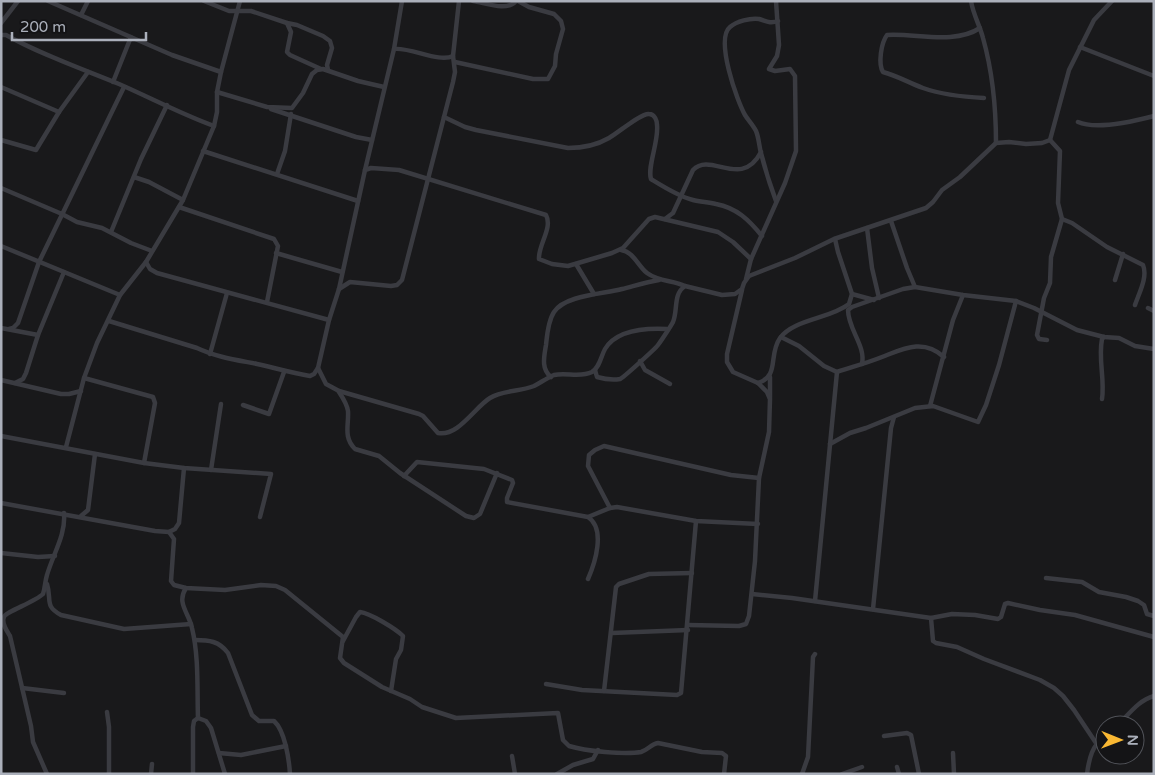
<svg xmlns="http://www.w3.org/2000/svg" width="1155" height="775" font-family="'Varela Round',sans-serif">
  <rect width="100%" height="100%" fill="#19191b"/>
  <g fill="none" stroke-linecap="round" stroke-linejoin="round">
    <g stroke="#3a3b41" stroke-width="4.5">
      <polyline points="48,1 172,55 221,72"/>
      <polyline points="204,1 229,11 251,11 287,23 297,25 323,36 330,41 332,48 327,65 328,70"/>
      <path d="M 473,1 C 486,3 507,12 516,1"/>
      <path d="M 971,1 C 973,14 980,26 983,38 C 992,70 996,110 996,143"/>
      <polyline points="81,15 88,1"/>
      <polyline points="1,23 18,1"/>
      <polyline points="287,23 291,32 287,52 290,55 321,69"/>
      <path d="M 980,28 C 954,45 916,33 887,35 C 881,43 878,64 883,72 C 898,76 909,83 923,88 C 943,95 963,97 984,98"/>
      <path d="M 1,35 L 6,35 C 42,55 80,68 119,84 C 151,98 181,114 214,126"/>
      <polyline points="1080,47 1154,76"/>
      <path d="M 394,49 C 411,47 439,63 453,56"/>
      <polyline points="455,62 533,79 548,79 555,66 556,54 563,29 561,21 554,14 529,7 518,1"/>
      <polyline points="113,82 131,37"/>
      <polyline points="1,87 59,112"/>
      <polyline points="217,92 267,107 292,108 303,93 312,74 317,70 323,69 358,81 384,87"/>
      <polyline points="271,109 356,137 372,140"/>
      <path d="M 444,117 L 465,127 L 476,130 L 568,148 C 582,148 597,145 609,138 C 618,133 641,113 649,114 C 655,114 657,121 657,125 C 659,141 647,167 651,179 C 664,187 678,196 693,200 C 700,202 708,202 716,204 C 737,208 749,220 762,236"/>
      <path d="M 1078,122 C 1096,130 1135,121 1154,116"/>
      <polyline points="1,140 36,150 59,112 88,72"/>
      <polyline points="203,151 358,201"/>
      <path d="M 365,170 L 371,168 L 399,170 L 546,215 C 553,228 538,245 539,259 L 552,264 L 568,266 L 612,253 L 623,248 L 649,219 L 655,217 L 718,232 L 733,242 L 751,259"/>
      <polyline points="277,174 285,151 291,114"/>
      <polyline points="134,177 149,182 183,200"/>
      <polyline points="1,188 62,214 77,222 102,228 131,243 152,251"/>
      <path d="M 776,201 C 770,185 765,169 761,153 C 759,146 759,138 756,131 C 753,125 748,120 745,115 C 737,101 715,39 730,27 C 737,21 750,18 759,19 C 766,21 770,24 778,21"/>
      <polyline points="179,207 274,239 278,246 267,302"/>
      <path d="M 665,219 L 673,213 L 693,170 C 711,151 741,190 761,152"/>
      <path d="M 1062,219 L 1072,223 L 1107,247 L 1143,265 C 1148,277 1139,293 1135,305"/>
      <polyline points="891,221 907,268 915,287 963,295 1016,301 1034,308 1077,330 1104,337 1119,338 1135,346 1154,349"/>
      <polyline points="867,228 872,268 879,298"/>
      <polyline points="111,232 141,159 167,105"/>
      <polyline points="1,246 120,295"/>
      <path d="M 621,250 C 634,252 638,266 647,273 C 659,282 673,280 685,286"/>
      <polyline points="276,253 342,272"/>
      <polyline points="146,262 150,269 157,273 329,320"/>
      <polyline points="576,264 594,294"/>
      <polyline points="746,279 751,259 785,183 796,151 795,76 790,69 775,71 769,69 777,56 779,45 776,1"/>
      <polyline points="1115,280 1123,254"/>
      <polyline points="339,289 350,282 391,286 397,285 402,280 453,82 455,72 453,56 459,1"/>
      <polyline points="852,294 874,300"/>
      <polyline points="1148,308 1154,311"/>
      <path d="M 109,321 L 197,348 C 216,357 237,360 257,364 C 275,368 292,373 310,376 L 314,374 L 318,368 L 329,320 L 339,289 L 365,170 L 394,49 L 402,1"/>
      <polyline points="1,328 38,335"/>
      <polyline points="9,329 13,328 18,323 39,262 124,87"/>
      <polyline points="781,337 799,346 824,366 837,372"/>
      <polyline points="1047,340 1039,339 1037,335 1044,298 1050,283 1051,257 1062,219 1058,203 1060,151 1050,140"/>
      <polyline points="210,354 227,293"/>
      <polyline points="640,361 645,370 670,384"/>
      <path d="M 862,364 C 866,346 848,329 848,310 L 852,307 L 903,289 L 915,287"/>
      <path d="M 318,368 L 326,384 L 339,391 L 419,414 L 423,416 L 438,433 C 458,437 475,407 490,398 C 503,390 519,392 534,386 C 540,383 547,378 554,375 C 566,372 580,378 592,372 C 600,367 601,356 605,349 C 617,329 647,328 667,329"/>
      <path d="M 595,370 L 597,377 C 604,379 614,380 620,379 C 623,378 655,349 658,345 C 661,341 671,326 673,322 C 678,310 673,294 685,286 L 722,295 L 735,294 L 742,289 L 744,283 L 749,276 L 795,258 L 834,239 L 926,208 L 933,202 L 942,190 L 960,177 L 996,143 L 1009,142 L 1026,144 L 1042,143 L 1050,140 L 1069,70 L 1094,20 L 1112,1"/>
      <path d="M 551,377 C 541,369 544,357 546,345 C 547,335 548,321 554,312 C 565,295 604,294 622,289 C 634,286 646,282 659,280"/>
      <polyline points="770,377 770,398"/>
      <polyline points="84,378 153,397 155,403 144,463"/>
      <polyline points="1,380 61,394 69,394 81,391"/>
      <polyline points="15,383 23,379 26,373 38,335 64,272"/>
      <path d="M 758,383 C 780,376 768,355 780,338 C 794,319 830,319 849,304 L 852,294 L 838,252 L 835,239"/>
      <path d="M 339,392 C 343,398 347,404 348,411 C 349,425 343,437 355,449 L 379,456 L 400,473 L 466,516 L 474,518 L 480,514 L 497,473"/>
      <path d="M 1102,399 C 1105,379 1098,359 1102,339 L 1104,337"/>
      <polyline points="243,405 269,414 284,372"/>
      <polyline points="930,406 953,320 963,295"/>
      <polyline points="1,436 144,463 184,468 271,474 260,517"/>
      <polyline points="830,444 850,433 866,428 915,408 933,406 978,422 986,405 999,365 1016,301"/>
      <polyline points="66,447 84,378 97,343 120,295 146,262 183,200 214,126 217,112 217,92 221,72 240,1"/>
      <polyline points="211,470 221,404"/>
      <path d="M 404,476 L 417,462 L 484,469 L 512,480 L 513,483 L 507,498 L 507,502 L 588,517 C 606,529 595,563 588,579"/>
      <polyline points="1,503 155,531 169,532 175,529 179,523 184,468"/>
      <polyline points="610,508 588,466 589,455 595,450 604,446 731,475 759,478"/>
      <polyline points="81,516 88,510 95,454"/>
      <polyline points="588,517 610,508 617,507 696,521 758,524"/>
      <path d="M 169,532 L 174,539 L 171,581 L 174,585 L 186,588 L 225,590 L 261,585 L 276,586 L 285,590 L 343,637 L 340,658 L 344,663 L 382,687 L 410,699 L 422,707 L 456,718 L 558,713 L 563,740 L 569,746 C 585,751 625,755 641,752 C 648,750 651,744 658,743 L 702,752 L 722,753 L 726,756 L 724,774"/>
      <polyline points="1,553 38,557 55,556"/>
      <polyline points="1046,578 1082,582 1099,592 1126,597 1138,601 1144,605 1147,614 1154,616"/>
      <path d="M 47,584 C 52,600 44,606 61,615 L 124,629 L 191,624"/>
      <path d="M 186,588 C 176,603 189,613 192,628 C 199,657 197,689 198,718 L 194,721 L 193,727 L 193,774"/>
      <polyline points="752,594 792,598 931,618 933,641 936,643 957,647 984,659 1040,680 1054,688 1063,696 1074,710 1096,743"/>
      <path d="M 815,601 L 837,372 C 852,367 867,363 882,357 C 903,349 923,338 944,357"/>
      <polyline points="873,609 891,428 894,417"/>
      <polyline points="931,618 952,614 975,615 998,619 1001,617 1005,604 1008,603 1040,610 1075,615 1154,637"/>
      <polyline points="688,625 739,626 746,624 749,616 755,561 759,478 769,432 770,399 767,392 758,383 733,372 727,362 727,354 742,290"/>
      <polyline points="612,633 688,630"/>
      <path d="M 195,640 C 209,640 219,641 228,653 L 252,715 L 259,721 L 274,721 C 285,731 289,759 290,774"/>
      <path d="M 343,641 L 356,617 L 360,612 C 370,613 396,629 403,636 L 401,650 L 396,659 L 391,691"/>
      <polyline points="546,684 582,690 677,695 681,693 696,521"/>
      <polyline points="22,688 64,693"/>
      <polyline points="604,691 616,587 619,584 649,574 692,573"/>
      <polyline points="107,712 109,727 109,774"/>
      <polyline points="198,718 206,721 211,728 225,774"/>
      <path d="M 1118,725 C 1129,714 1139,700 1154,696"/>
      <polyline points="884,736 907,733 911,735 919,774"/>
      <polyline points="219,753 241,755 286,746"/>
      <polyline points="953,753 954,774"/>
      <polyline points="512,756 515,774"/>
      <polyline points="897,767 899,774"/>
      <path d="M 47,774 L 33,742 L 31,726 L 10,636 C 7,631 1,623 4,617 C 5,612 35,602 43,594 C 45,588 45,581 47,575 C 53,554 66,535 64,513"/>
      <polyline points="151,774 152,764"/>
      <polyline points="557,774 573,765 593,759 598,750"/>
      <polyline points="802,774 808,757 813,657 815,654"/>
      <polyline points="842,774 862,767"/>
      <path d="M 1087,774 C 1089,759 1092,745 1105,736"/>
    </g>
  </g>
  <rect width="1155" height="775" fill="none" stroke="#abb0bb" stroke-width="5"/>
  <g transform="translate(1120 740) rotate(91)"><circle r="24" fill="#141416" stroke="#505258"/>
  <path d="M0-4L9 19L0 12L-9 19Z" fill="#f9b833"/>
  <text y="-8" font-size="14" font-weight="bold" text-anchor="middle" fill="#abb0bb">N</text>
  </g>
  <path d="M12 32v8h134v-8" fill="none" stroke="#abb0bb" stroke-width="2.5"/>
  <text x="20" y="32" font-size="15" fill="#abb0bb" stroke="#141416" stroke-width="4" paint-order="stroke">200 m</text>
</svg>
